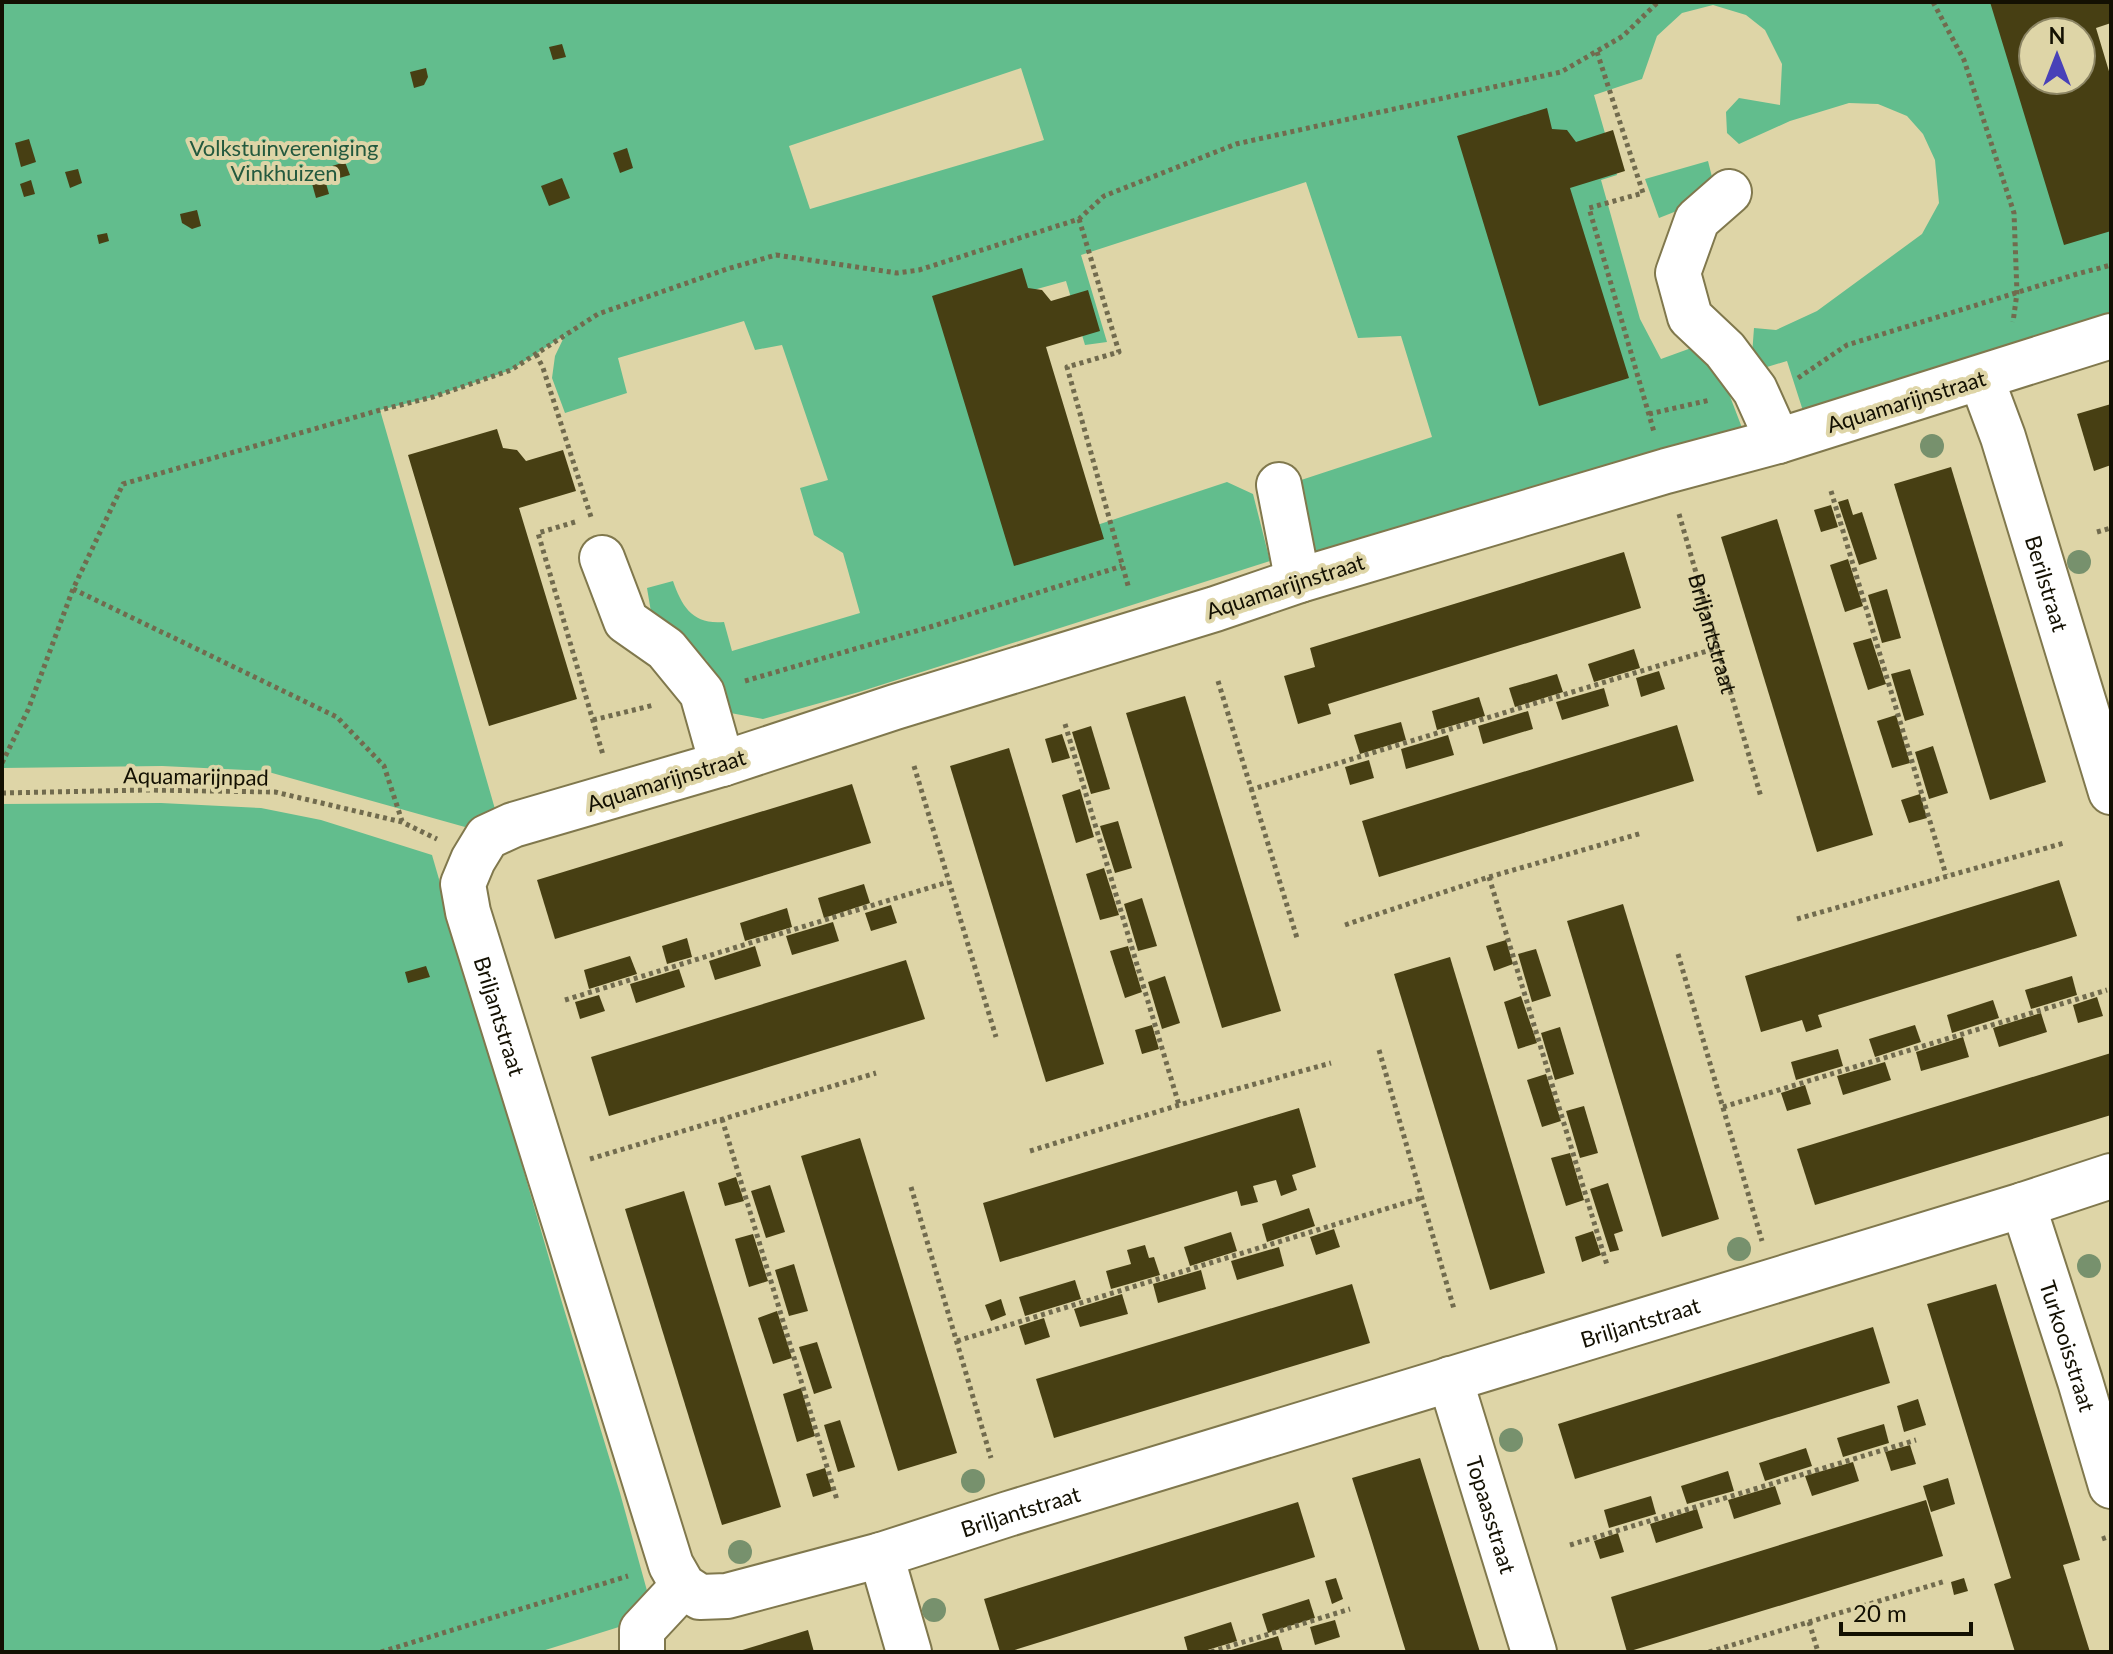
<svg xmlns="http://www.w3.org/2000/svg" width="2113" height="1654" font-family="Lato,sans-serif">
  <rect width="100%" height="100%" fill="#ded5a7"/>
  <g fill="#62bd8d" fill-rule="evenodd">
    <path d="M 2,2 L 2084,2 L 2111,96 L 2111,326 L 1804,414 L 1787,361 L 1767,367 L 1752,355 L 1754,328 L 1776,330 L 1817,311 L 1922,234 L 1939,203 L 1935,160 L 1923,134 L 1907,116 L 1878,104 L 1849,103 L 1790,121 L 1739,144 L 1727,133 L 1726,112 L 1739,98 L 1780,105 L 1782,64 L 1765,30 L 1746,15 L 1713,5 L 1682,13 L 1657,36 L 1642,79 L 1594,95 L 1617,175 L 1601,180 L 1640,319 L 1661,359 L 1694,347 L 1711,355 L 1726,386 L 1744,433 L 1315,563 L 1292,483 L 1432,437 L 1401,336 L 1358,338 L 1306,182 L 1081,255 L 1107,342 L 1085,345 L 1066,281 L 1019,294 L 1094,526 L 1227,482 L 1253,494 L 1270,561 L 859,692 L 763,719 L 725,712 L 720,688 L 707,661 L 651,612 L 647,588 L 673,581 C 682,607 693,625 724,622 L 732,651 L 860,613 L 843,553 L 814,535 L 800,488 L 828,480 L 782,345 L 755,350 L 744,321 L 618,358 L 627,393 L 565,413 L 552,378 L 555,356 L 565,335 L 511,370 L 433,397 L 380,410 L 497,816 L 465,827 L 265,771 L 162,766 L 2,768 ZM 2033,32 L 2081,32 L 2081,80 L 2033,80 ZM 1021,68 L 1044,140 L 810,209 L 789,146 Z"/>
    <polygon points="1708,161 1713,181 1702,201 1659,218 1645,179"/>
    <polygon points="161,803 261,808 321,820 432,855 560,1296 620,1493 654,1616 539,1652 2,1652 2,804"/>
  </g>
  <g fill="#473f13" fill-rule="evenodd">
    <path d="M 1990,2 L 2111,2 L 2111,23 L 2096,28 L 2111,78 L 2111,231 L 2064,245 ZM 2033,32 L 2081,32 L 2081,80 L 2033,80 Z"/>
    <polygon points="562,44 566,57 553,60 549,47"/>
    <polygon points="426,68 428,77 424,85 414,88 410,72"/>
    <polygon points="1547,108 1552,129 1567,130 1576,142 1613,130 1625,171 1570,188 1629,378 1539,406 1457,136"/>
    <polygon points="29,139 36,162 21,167 15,143"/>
    <polygon points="627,148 633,168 620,173 613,153"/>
    <polygon points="345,162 350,175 336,179 332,166"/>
    <polygon points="78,169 82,183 70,188 65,172"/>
    <polygon points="324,176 329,194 316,198 311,180"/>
    <polygon points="562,178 570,198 549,206 541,186"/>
    <polygon points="31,180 35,194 24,197 20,184"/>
    <polygon points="197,210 201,226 192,229 182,223 180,214"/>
    <polygon points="107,233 109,241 99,244 97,235"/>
    <polygon points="1022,268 1028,288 1042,290 1051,301 1088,290 1100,331 1046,347 1104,539 1014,566 932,296"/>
    <polygon points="2111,404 2111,465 2094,471 2077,414"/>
    <polygon points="497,429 503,448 517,450 526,461 563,450 576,491 519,508 577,699 489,726 408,455"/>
    <polygon points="1951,467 2046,782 1990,800 1894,484"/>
    <polygon points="1848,499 1853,515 1862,512 1877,559 1859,565 1838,502"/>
    <polygon points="1831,505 1838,527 1821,532 1814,510"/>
    <polygon points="1777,519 1873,835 1817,852 1721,537"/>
    <polygon points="1624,552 1641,608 1328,704 1331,714 1298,724 1284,676 1315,667 1310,648"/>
    <polygon points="1848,559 1863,606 1845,612 1830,565"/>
    <polygon points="1887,589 1901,638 1882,643 1868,595"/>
    <polygon points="1871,638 1886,684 1868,690 1853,643"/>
    <polygon points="1634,649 1640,668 1594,682 1588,664"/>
    <polygon points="1910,669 1924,715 1905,721 1891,674"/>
    <polygon points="1659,671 1665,689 1641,697 1636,678"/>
    <polygon points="1557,674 1563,692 1515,707 1509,688"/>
    <polygon points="1604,688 1609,706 1562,720 1556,702"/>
    <polygon points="1185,696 1281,1011 1222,1028 1126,713"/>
    <polygon points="1479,697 1485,716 1437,730 1432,711"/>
    <polygon points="1528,711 1533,729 1483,744 1478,726"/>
    <polygon points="1896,715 1910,763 1892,768 1877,721"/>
    <polygon points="1401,722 1406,740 1360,754 1354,735"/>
    <polygon points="1677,725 1694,781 1379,877 1362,821"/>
    <polygon points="1091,726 1110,789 1091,794 1072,732"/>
    <polygon points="1062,734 1070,758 1052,763 1045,739"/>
    <polygon points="1448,735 1454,755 1406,769 1401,749"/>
    <polygon points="1933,746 1948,793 1929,799 1915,752"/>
    <polygon points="1009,748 1104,1064 1046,1082 950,766"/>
    <polygon points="1369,760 1374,778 1350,785 1345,767"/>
    <polygon points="852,784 871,843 555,939 537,880"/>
    <polygon points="1080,789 1094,837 1076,843 1062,795"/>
    <polygon points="1920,794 1927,818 1909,823 1901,800"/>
    <polygon points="1118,821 1132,868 1115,873 1100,826"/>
    <polygon points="1104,868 1119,915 1100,920 1086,874"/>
    <polygon points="2059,880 2077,936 1818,1015 1822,1027 1806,1032 1802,1020 1761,1032 1745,976"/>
    <polygon points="864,884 870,903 824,918 818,898"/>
    <polygon points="1142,898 1157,946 1138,951 1124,904"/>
    <polygon points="1623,904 1719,1219 1662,1237 1567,921"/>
    <polygon points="891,905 897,923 871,931 865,913"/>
    <polygon points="787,908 792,927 745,941 740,923"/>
    <polygon points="833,922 839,941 792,955 786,936"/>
    <polygon points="687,938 692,957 667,964 662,946"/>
    <polygon points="1506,940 1513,964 1494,971 1486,946"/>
    <polygon points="755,946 761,966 715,980 709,961"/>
    <polygon points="1128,946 1142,992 1125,998 1110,951"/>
    <polygon points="1536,949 1551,996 1532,1002 1518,954"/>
    <polygon points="630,956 637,974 589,989 584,970"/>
    <polygon points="1450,957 1545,1273 1490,1290 1394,974"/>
    <polygon points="906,960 925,1019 609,1116 591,1057"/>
    <polygon points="426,966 430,977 408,983 405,972"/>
    <polygon points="679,969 685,987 636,1003 630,984"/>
    <polygon points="1165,976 1180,1023 1162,1029 1148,982"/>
    <polygon points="2072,976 2077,995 2031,1009 2025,990"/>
    <polygon points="599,995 605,1011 580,1019 575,1002"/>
    <polygon points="1521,996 1537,1043 1518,1049 1504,1002"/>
    <polygon points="2097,997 2103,1016 2078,1023 2073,1005"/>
    <polygon points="1993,1000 1999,1018 1952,1033 1947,1015"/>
    <polygon points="2041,1013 2047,1032 1999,1047 1993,1028"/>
    <polygon points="1152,1025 1159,1049 1142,1054 1135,1030"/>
    <polygon points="1915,1025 1921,1042 1875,1057 1869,1039"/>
    <polygon points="1560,1027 1574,1074 1555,1080 1541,1033"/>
    <polygon points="1963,1037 1969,1057 1921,1071 1916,1052"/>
    <polygon points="1838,1049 1843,1066 1796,1080 1791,1062"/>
    <polygon points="2111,1053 2111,1115 1815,1205 1797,1149"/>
    <polygon points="1885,1062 1891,1080 1843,1095 1837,1076"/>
    <polygon points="1546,1074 1561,1121 1542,1127 1527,1080"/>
    <polygon points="1805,1085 1811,1104 1787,1111 1781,1093"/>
    <polygon points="1584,1106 1598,1153 1580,1158 1566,1111"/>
    <polygon points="1299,1108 1316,1167 1292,1175 1297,1190 1281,1196 1276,1180 1253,1186 1258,1202 1241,1206 1237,1191 1000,1262 983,1203"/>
    <polygon points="860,1138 957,1453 898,1471 801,1156"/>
    <polygon points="1570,1153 1584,1200 1566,1206 1551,1158"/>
    <polygon points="736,1177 744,1201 725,1206 718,1183"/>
    <polygon points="1608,1183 1623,1231 1614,1234 1619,1250 1610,1252 1590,1189"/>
    <polygon points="770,1185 785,1232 766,1238 751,1191"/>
    <polygon points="684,1191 781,1507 722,1525 625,1209"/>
    <polygon points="1309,1208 1315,1226 1267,1242 1262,1224"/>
    <polygon points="1334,1229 1340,1247 1316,1255 1310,1237"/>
    <polygon points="1593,1231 1601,1255 1582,1262 1575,1237"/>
    <polygon points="1231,1232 1237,1251 1190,1266 1184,1247"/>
    <polygon points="753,1234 768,1281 749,1287 735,1239"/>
    <polygon points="1145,1245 1149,1258 1154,1257 1160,1275 1111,1289 1106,1271 1131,1264 1127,1250"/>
    <polygon points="1279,1247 1284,1266 1237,1280 1231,1261"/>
    <polygon points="794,1264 808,1311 789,1316 775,1270"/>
    <polygon points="1201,1270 1206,1289 1158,1303 1153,1284"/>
    <polygon points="1075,1280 1081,1299 1025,1316 1019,1297"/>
    <polygon points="1352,1284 1370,1343 1054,1438 1036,1379"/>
    <polygon points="1996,1284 2080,1560 2063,1565 2090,1652 2015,1652 1994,1584 2011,1578 1927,1304"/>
    <polygon points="1122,1294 1128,1314 1080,1327 1074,1309"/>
    <polygon points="1001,1299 1006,1315 991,1321 985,1305"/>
    <polygon points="777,1311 792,1358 773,1364 758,1318"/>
    <polygon points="1044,1318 1050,1337 1025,1345 1019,1326"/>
    <polygon points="1873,1327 1890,1383 1575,1479 1558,1424"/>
    <polygon points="817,1342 832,1388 814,1394 799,1347"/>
    <polygon points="801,1388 815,1436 797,1442 783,1394"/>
    <polygon points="1918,1399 1926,1425 1904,1432 1897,1406"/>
    <polygon points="840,1420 855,1467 838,1472 824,1425"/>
    <polygon points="1884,1424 1889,1443 1843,1457 1837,1438"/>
    <polygon points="1910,1445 1916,1464 1891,1471 1885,1452"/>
    <polygon points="1806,1448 1812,1466 1765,1481 1759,1463"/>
    <polygon points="1420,1458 1454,1568 1480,1652 1406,1652 1370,1535 1352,1478"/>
    <polygon points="1853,1462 1859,1481 1812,1496 1805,1476"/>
    <polygon points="825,1468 832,1491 813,1497 806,1474"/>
    <polygon points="1728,1471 1734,1491 1687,1504 1681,1486"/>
    <polygon points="1948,1478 1955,1504 1931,1512 1923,1486"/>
    <polygon points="1775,1486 1781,1504 1734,1519 1728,1500"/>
    <polygon points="1651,1496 1656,1514 1609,1528 1604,1510"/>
    <polygon points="1926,1500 1943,1556 1627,1652 1611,1597"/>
    <polygon points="1298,1502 1315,1557 1008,1652 1000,1652 984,1599"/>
    <polygon points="1697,1509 1703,1528 1656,1543 1650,1524"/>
    <polygon points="1618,1533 1624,1552 1600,1559 1594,1541"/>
    <polygon points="1336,1578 1343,1599 1332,1604 1325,1581"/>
    <polygon points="1964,1578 1968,1591 1954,1595 1951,1582"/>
    <polygon points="1309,1599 1315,1618 1268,1633 1262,1614"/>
    <polygon points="1335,1620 1340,1637 1315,1645 1310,1627"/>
    <polygon points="1231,1622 1237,1641 1201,1652 1188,1652 1184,1637"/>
    <polygon points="808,1630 814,1652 739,1652 739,1651"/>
    <polygon points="1278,1636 1283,1652 1228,1652 1228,1651"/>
  </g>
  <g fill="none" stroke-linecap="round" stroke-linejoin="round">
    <defs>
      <g id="minor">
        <polyline points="1729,192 1697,220 1678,273 1690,317 1725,350 1755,390 1778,441"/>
        <path id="s2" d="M 2111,336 L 1778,441 L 1666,471 L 1300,580 L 1215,609 L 895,707 L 722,764 L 513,825 L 487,837 L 473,860 L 463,884 L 468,912 L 671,1565 L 683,1586 L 700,1597 L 727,1596 L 881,1555 L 1008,1514 L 2023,1205 L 2111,1176"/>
        <path id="s3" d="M 1981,378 L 2003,437 L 2111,792"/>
        <polyline points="1279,485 1294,562 1300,580"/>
        <polyline points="602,558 626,621 666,649 702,693 722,764"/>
        <path id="s4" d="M 2023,1205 L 2080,1381 L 2111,1486"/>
        <path id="s5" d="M 1450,1379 L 1534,1652"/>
        <polyline points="881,1555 909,1652"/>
        <polyline points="642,1652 642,1630 683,1586"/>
      </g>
    </defs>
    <use href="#minor" stroke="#80784d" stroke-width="48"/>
    <g stroke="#716b4e" stroke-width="5" stroke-dasharray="4 4" stroke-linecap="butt">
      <polyline points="1933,2 1964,60 2014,213 2017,293 2013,322"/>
      <polyline points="1597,52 1643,193 1589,208 1654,432"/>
      <polyline points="1079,219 1119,352 1067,367 1129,589"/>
      <polyline points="536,354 543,368 591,517 589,518"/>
      <polyline points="1798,378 1847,345 2077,274 2111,265"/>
      <polyline points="1649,414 1710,400"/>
      <polyline points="1831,491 1946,875"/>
      <path id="s1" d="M 1679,514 L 1761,797"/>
      <polyline points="575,522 538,533 603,755"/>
      <polyline points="2097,532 2111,528"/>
      <polyline points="73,589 337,717 384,766 402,821"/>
      <polyline points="745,681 930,627 1122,566"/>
      <polyline points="1218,681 1297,938"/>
      <polyline points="593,720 654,705"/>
      <polyline points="1065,724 1179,1105"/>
      <polyline points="2,763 28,710 73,589 123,484 380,410 433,397 511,370 598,314 727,269 776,255 897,273 919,270 1079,219 1104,196 1236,144 1561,72 1623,36 1658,2"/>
      <polyline points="914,766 996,1037"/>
      <polyline points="1250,790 1717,648"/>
      <polyline points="2,793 147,790 275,792 402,822 437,839"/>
      <polyline points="1489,877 1607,1265"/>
      <polyline points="1797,919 2064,843"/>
      <polyline points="1345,925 1489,877 1642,833"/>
      <polyline points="1678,954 1762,1241"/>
      <polyline points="565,1000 948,882"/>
      <polyline points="1379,1050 1454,1309"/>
      <polyline points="1723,1107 2107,990"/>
      <polyline points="722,1119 837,1500"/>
      <polyline points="1030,1151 1179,1105 1331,1063"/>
      <polyline points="590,1159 876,1073"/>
      <polyline points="911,1187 991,1458"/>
      <polyline points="957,1341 1421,1198"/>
      <polyline points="2102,1539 2111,1536"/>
      <polyline points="1570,1545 1916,1440"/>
      <polyline points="1809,1622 1818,1652"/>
      <polyline points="381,1652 628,1576"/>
      <polyline points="1211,1652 1350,1609"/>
      <polyline points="1709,1652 1946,1581"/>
    </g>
    <use href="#minor" stroke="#fff" stroke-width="44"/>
  </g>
  <g fill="#77916d">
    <circle cx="1932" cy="446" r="12"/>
    <circle cx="2079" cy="562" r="12"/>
    <circle cx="1739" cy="1249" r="12"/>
    <circle cx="2089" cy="1266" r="12"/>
    <circle cx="1511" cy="1440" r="12"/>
    <circle cx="973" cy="1481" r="12"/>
    <circle cx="740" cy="1552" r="12"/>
    <circle cx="934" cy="1610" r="12"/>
  </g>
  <g text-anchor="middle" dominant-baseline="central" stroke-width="8" stroke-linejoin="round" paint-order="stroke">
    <g font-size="22" fill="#23593e" stroke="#ded5a7">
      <text x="284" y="147">Volkstuinvereniging<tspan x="284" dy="25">Vinkhuizen</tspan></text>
    </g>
    <g font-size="22" fill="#131002" stroke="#ded5a7">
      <text transform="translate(1906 401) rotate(-17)">Aquamarijnstraat</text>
      <text stroke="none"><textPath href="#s3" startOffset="216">Berilstraat</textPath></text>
      <text transform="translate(1285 586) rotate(-18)">Aquamarijnstraat</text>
      <text stroke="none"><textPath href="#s1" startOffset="124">Briljantstraat</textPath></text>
      <text transform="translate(196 776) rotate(1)">Aquamarijnpad</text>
      <text transform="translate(666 780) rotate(-17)">Aquamarijnstraat</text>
      <text stroke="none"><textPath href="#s2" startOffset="1890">Briljantstraat</textPath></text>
      <text stroke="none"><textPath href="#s2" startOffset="3490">Briljantstraat</textPath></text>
      <text stroke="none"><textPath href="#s4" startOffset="148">Turkooisstraat</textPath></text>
      <text stroke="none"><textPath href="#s2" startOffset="2842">Briljantstraat</textPath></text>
      <text stroke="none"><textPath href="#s5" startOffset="142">Topaasstraat</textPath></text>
    </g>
  </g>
  <rect width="2113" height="1654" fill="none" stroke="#131002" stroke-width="8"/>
  <g transform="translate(2057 56)"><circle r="38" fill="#ded5a7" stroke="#8d8665" stroke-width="2"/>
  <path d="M0-6L14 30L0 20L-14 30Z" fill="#4841b8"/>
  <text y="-12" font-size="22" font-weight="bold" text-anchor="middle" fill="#131002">N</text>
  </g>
  <path d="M1841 1622v12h130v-12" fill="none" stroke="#131002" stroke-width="4"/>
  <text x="1853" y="1622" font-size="24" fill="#131002" stroke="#ded5a7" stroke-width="6" paint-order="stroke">20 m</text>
</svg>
